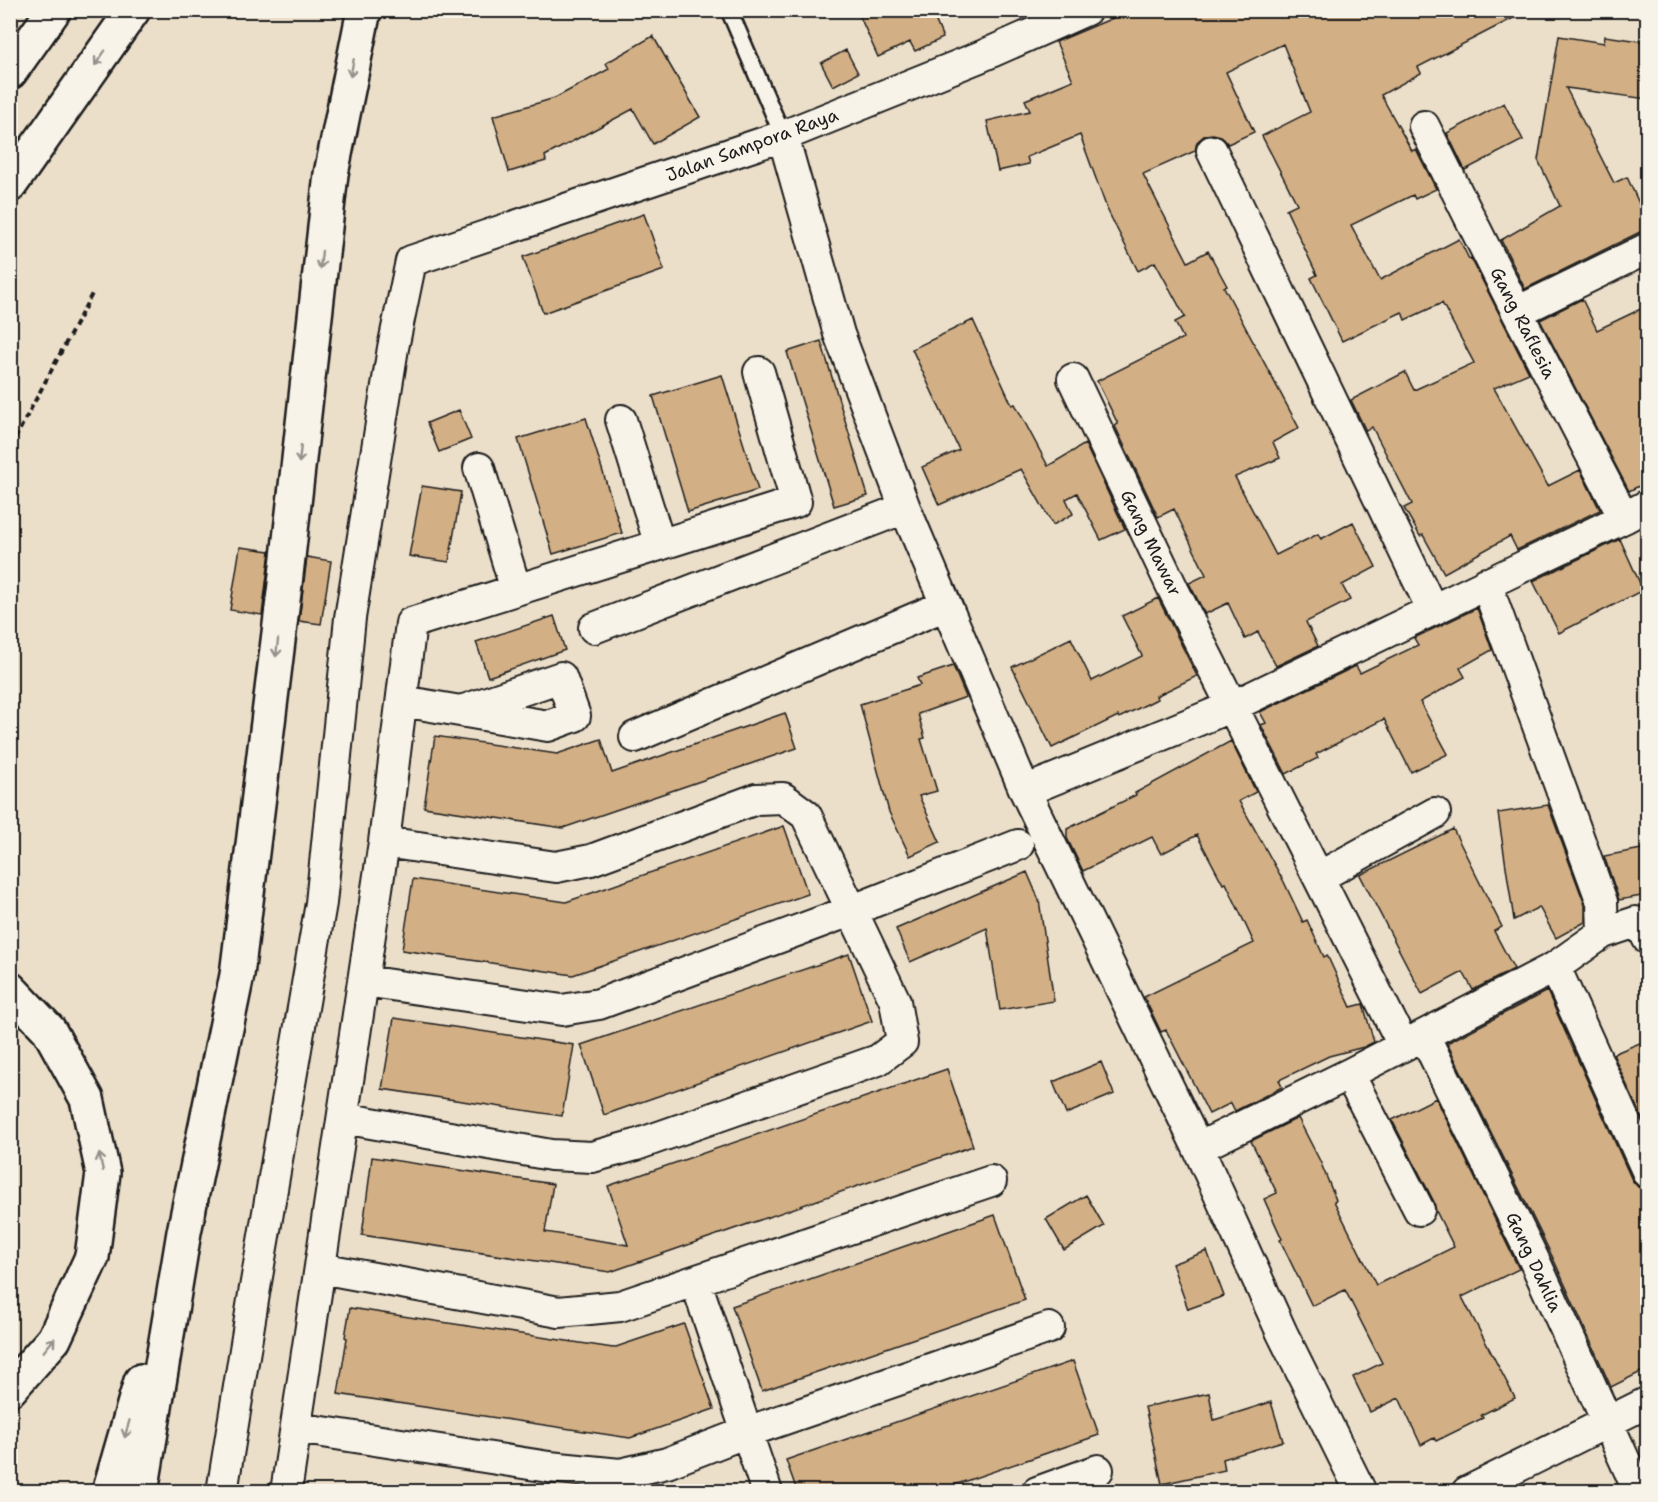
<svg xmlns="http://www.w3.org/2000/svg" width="1658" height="1502" font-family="'Shantell Sans',sans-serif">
<rect width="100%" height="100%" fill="#ecdfca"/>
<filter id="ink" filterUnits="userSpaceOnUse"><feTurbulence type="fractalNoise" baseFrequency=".0167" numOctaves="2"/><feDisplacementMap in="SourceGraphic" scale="12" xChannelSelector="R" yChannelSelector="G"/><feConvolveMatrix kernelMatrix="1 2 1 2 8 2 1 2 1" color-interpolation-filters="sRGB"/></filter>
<g filter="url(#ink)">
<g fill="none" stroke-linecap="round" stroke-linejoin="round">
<path stroke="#73899e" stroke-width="10" d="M 10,1189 L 10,1233"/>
</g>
<path fill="#d2af85" stroke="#1c1c1c" stroke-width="1.5" d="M 857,10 L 931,10 L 943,38 L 915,51 L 910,42 L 878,57 Z
M 1132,10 L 1529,10 L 1418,67 L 1421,73 L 1381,95 L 1412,151 L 1416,149 L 1436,189 L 1415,199 L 1413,195 L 1351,225 L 1380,280 L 1459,239 L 1469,259 L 1471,258 L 1529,373 L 1494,388 L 1548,486 L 1580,470 L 1600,510 L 1517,550 L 1510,536 L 1444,573 L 1423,535 L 1420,536 L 1404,508 L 1412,504 L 1372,427 L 1366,431 L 1351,400 L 1405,372 L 1414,390 L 1474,363 L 1442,303 L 1405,320 L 1402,312 L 1342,341 L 1311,278 L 1317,275 L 1286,209 L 1297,204 L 1262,136 L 1310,112 L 1283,44 L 1226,72 L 1254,132 L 1228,144 L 1221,136 L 1213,134 L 1205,135 L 1197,142 L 1195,151 L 1143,174 L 1188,262 L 1208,251 L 1227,286 L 1224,287 L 1299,428 L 1273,442 L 1280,458 L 1235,477 L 1276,555 L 1318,534 L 1321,539 L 1353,522 L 1376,567 L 1342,585 L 1350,600 L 1306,622 L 1318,646 L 1276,666 L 1258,632 L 1245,639 L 1228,603 L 1205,614 L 1189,583 L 1206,575 L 1174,509 L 1158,517 L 1115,426 L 1118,424 L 1097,381 L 1183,338 L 1175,322 L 1185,317 L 1155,262 L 1138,271 L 1107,209 L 1080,135 L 1027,157 L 1029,164 L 998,171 L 987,121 L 1030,111 L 1025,100 L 1073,80 L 1056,42 Z
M 653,36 L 700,117 L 653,144 L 633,109 L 545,156 L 546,161 L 509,172 L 493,116 L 555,98 L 609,69 L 606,63 Z
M 1559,36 L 1604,43 L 1605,36 L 1647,42 L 1647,99 L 1566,88 L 1614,183 L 1627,177 L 1647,221 L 1647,231 L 1640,232 L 1525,289 L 1501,240 L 1560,206 L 1538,160 Z
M 846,50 L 858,73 L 833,86 L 821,63 Z
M 1504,103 L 1523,140 L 1465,170 L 1447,133 Z
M 644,214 L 664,270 L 543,313 L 523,257 Z
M 1582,299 L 1597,330 L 1647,306 L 1647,482 L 1629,491 L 1540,320 Z
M 973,320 L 1012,405 L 1015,404 L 1048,466 L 1085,444 L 1125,529 L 1101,540 L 1077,493 L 1066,499 L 1073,514 L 1053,525 L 1021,469 L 939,505 L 922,467 L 959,450 L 912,349 Z
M 821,341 L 868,496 L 834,506 L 787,352 Z
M 722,375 L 758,490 L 688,512 L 653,396 Z
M 459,410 L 471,439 L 439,452 L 427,423 Z
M 586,418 L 622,533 L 553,554 L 518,439 Z
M 422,486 L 461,492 L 449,562 L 409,556 Z
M 1620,539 L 1643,590 L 1559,633 L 1533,581 Z
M 240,547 L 270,551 L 262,615 L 230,610 Z
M 307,557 L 331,561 L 321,624 L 299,621 Z
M 1158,598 L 1197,676 L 1156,696 L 1157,699 L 1119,718 L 1118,716 L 1052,748 L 1012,667 L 1071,638 L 1092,681 L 1142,656 L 1122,616 Z
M 1477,608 L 1492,650 L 1460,668 L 1465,677 L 1420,702 L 1448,754 L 1411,772 L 1384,719 L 1316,754 L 1318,758 L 1286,774 L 1261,725 L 1266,723 L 1260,712 L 1356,666 L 1360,673 L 1418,645 L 1414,638 Z
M 554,616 L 565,650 L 488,677 L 476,642 Z
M 953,666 L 966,697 L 918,714 L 925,738 L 921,739 L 937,791 L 919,796 L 940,842 L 910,856 L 889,812 L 860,704 L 920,685 L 917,678 Z
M 785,713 L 797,748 L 563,828 L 424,807 L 435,736 L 557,754 L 601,739 L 612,773 Z
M 1231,741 L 1256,792 L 1239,801 L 1284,882 L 1303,922 L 1307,920 L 1324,957 L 1327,955 L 1351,1007 L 1363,1004 L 1374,1042 L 1364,1047 L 1329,1056 L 1279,1080 L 1282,1087 L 1235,1111 L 1231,1103 L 1209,1114 L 1166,1030 L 1161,1032 L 1144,997 L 1254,943 L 1226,883 L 1223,884 L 1197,835 L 1161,854 L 1152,837 L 1083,871 L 1067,838 L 1067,829 L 1136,795 L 1135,793 Z
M 1548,805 L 1585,905 L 1585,922 L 1556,938 L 1539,907 L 1514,920 L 1498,813 Z
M 784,826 L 808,894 L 573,975 L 402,950 L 413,879 L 566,902 Z
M 1453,829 L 1502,927 L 1494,931 L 1514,969 L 1473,990 L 1463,972 L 1422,994 L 1360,875 Z
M 1647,848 L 1647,895 L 1619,900 L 1604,856 Z
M 1027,872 L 1039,900 L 1054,1001 L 1000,1010 L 987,928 L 910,962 L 896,929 Z
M 849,954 L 872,1021 L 604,1115 L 581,1045 Z
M 1547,991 L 1632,1180 L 1638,1187 L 1647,1190 L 1647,1369 L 1611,1387 L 1552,1256 L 1447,1043 Z
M 394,1018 L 574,1045 L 562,1116 L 382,1089 Z
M 1647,1040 L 1647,1130 L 1613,1054 Z
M 1101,1062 L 1114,1094 L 1066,1114 L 1053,1082 Z
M 947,1069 L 973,1146 L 610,1272 L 362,1235 L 372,1157 L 553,1184 L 545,1232 L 628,1245 L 608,1186 Z
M 1436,1098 L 1519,1269 L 1462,1297 L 1515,1398 L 1481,1415 L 1483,1418 L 1436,1441 L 1434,1438 L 1421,1445 L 1399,1398 L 1370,1412 L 1353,1377 L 1382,1363 L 1345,1290 L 1312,1306 L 1280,1240 L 1282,1239 L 1264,1199 L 1277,1193 L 1251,1141 L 1298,1118 L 1320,1161 L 1336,1200 L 1334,1201 L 1376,1285 L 1454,1247 L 1436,1211 L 1434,1202 L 1392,1120 Z
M 1086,1195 L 1104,1226 L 1064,1250 L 1046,1219 Z
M 995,1215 L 1025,1300 L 762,1391 L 732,1306 Z
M 1207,1251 L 1224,1296 L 1188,1309 L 1172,1264 Z
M 350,1308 L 613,1348 L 684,1324 L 714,1409 L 630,1438 L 338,1394 L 347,1338 L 345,1337 Z
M 1073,1361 L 1099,1435 L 937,1491 L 797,1491 L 786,1460 Z
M 1209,1393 L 1214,1420 L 1271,1402 L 1283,1441 L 1223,1459 L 1225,1470 L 1162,1484 L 1145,1407 Z"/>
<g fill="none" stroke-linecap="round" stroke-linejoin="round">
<defs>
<path id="service" d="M 729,10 L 783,136"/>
<path id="minor" d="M 1424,126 L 1517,312 L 1624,518
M 783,136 L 839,334 L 905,508 L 1025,791 L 1198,1148 L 1282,1333 L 1361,1492
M 1212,151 L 1432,609
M 1517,312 L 1648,248
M 1073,379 L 1174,591 L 1403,1045
M 621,420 L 660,545
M 479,468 L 516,590
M 1486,583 L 1602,902 L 1603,933
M 594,628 L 905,508
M 402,701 L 548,726 L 575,716 L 561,677 L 461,711
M 635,737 L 946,605
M 1025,791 L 1233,706 L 1624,518 L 1648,505
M 1319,877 L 1435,813
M 1555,967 L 1648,1173
M 364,981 L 562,1010 L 599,1004 L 853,910 L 1018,845
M 1424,1035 L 1536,1264 L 1639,1492
M 1349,1074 L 1419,1210
M 343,1118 L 551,1155 L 592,1157 L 636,1145 L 878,1060 L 902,1042 L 895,1001 L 806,815 L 783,798 L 756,799 L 591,860 L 556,867 L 384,842
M 1198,1148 L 1349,1074 L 1555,967 L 1603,933 L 1636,922 L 1640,924 L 1648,939
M 320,1268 L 559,1312 L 620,1306 L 991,1181
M 696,1282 L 767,1492
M 297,1428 L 549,1467 L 620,1474 L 667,1463 L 747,1432 L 1049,1328
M 222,1492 L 254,1294 L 321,903 L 350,618 L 393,348 L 411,261 L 783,136 L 982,56 L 1086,10
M 286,1492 L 384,842 L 411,623 L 796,502 L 759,372
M 1037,1492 L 1098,1470
M 1467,1492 L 1648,1402"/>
<path id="motorway" d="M 10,72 L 54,10
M 10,185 L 133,10
M 10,989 L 49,1030 L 87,1099 L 103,1173 L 92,1257 L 54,1339 L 10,1389
M 109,1492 L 141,1381
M 141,1492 L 184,1232 L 237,975 L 285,584 L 331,174 L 364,10"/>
</defs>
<use href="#service" stroke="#1c1c1c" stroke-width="20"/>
<use href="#minor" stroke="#1c1c1c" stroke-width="34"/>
<use href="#motorway" stroke="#1c1c1c" stroke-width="38"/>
<path stroke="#1c1c1c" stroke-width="4" stroke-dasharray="6 4.5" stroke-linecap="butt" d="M 10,448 L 93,292"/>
<use href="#service" stroke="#f7f3e8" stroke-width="15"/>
<use href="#minor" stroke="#f7f3e8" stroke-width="30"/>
<use href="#motorway" stroke="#f7f3e8" stroke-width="33"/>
</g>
<defs><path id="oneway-shaft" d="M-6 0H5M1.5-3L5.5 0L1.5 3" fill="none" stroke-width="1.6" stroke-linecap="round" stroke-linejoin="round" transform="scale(1.5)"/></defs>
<g stroke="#94928c">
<use href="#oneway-shaft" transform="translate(100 58) rotate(125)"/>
<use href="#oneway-shaft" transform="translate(352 68) rotate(101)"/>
<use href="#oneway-shaft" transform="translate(321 260) rotate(96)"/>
<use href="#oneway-shaft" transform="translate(300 454) rotate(96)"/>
<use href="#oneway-shaft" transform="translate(277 648) rotate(97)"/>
<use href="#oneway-shaft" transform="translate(101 1162) rotate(-103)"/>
<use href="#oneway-shaft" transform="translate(49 1345) rotate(-51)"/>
<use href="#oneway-shaft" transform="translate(127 1429) rotate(106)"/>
</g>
</g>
<g text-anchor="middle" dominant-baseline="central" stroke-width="5" stroke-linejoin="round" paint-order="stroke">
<g font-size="18" fill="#1c1c1c" stroke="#f7f3e8">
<text transform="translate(752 145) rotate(-20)">Jalan Sampora Raya</text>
<text transform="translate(1523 323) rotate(63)">Gang Raflesia</text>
<text transform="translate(1151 543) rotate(64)">Gang Mawar</text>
<text transform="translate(1534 1262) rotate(65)">Gang Dahlia</text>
</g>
</g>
<rect width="1658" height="1502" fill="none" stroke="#f7f3e8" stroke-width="36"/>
<rect x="18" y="18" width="1622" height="1466" fill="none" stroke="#1c1c1c" stroke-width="2" filter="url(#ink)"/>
</svg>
